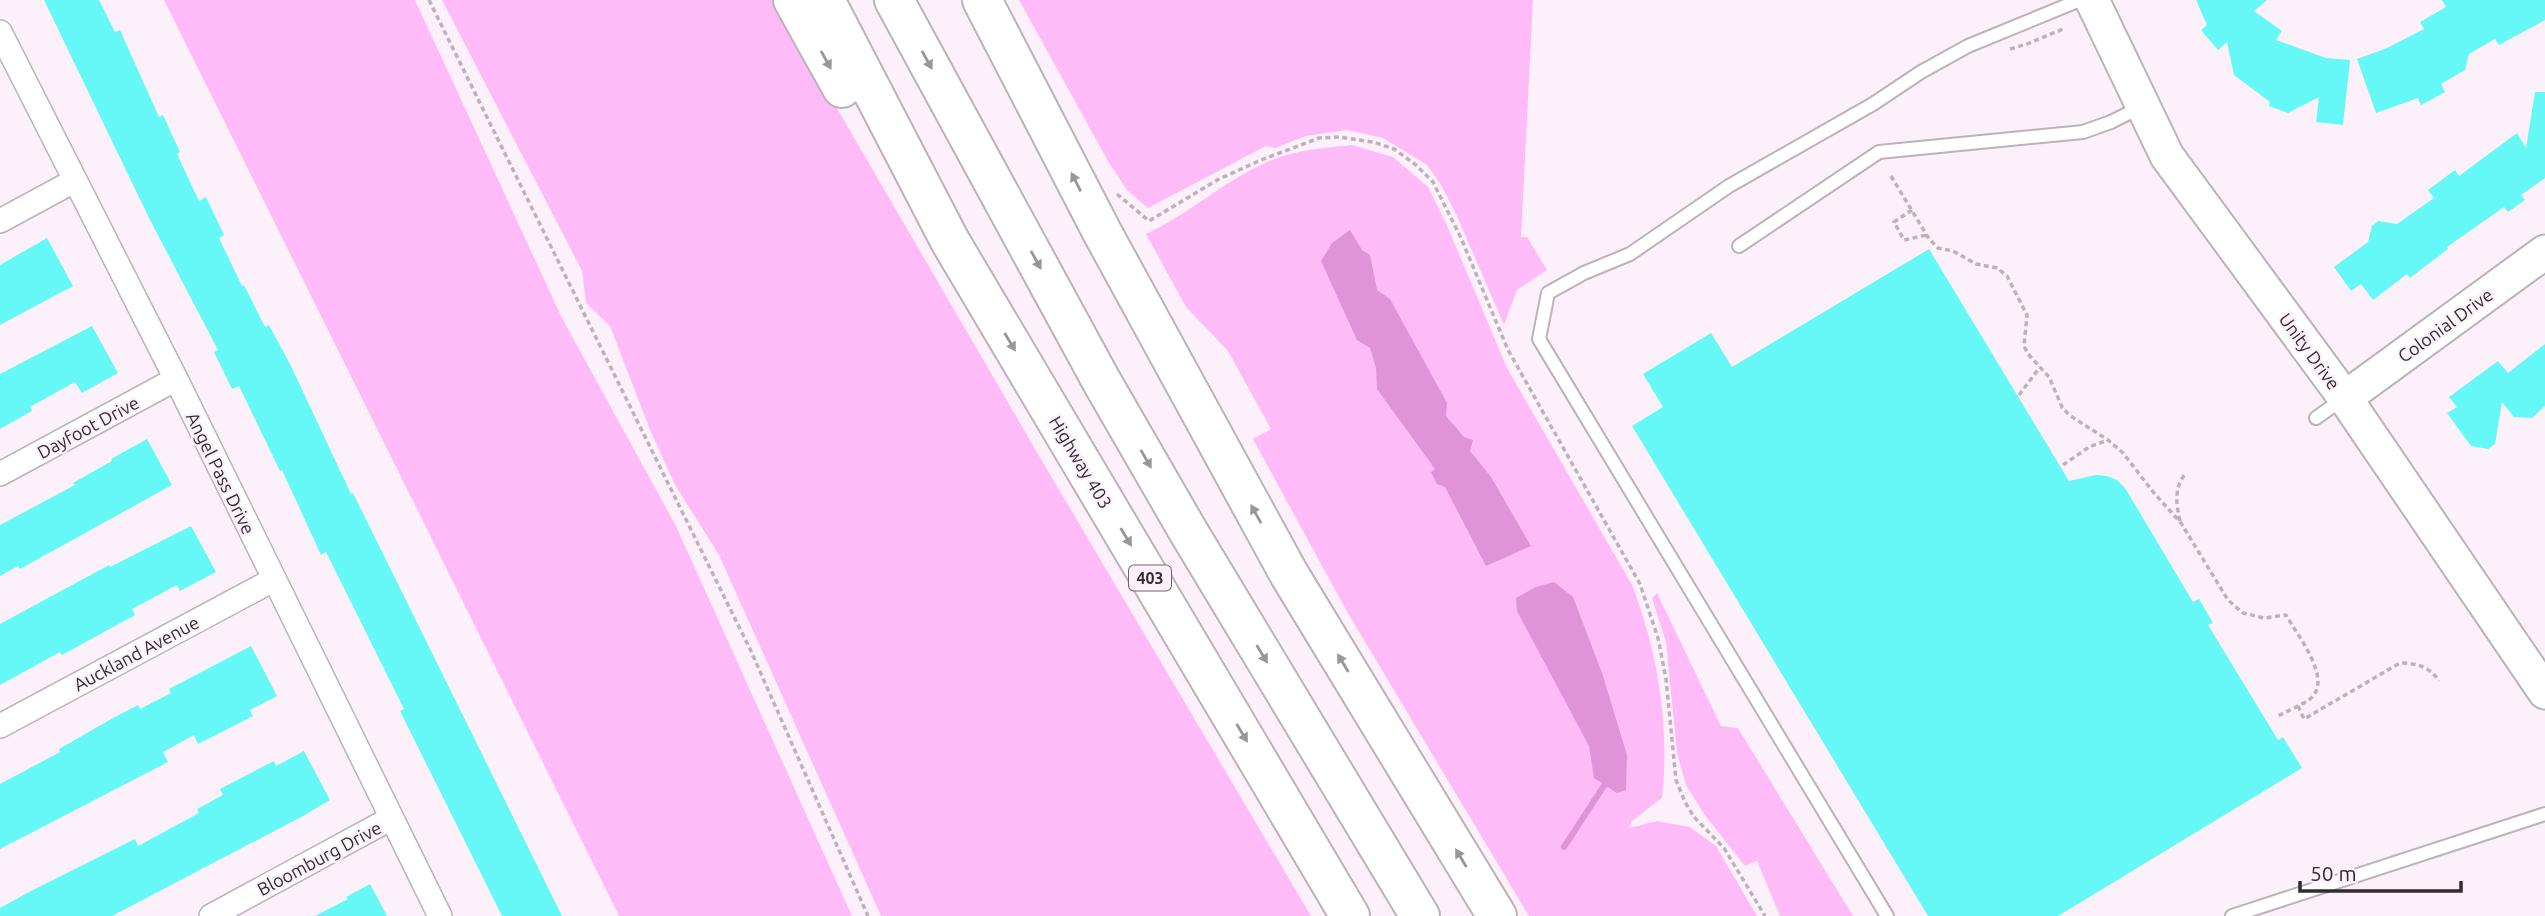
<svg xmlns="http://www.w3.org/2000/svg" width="2545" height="916" font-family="Ubuntu,sans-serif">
<rect width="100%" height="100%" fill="#fcf1fa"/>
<path fill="#ffbbf7" d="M 164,0 L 415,0 L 562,318 L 676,526 L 852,916 L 619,916 Z
M 442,0 L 774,0 L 1038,454 L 1311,916 L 881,916 L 719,555 L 675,485 L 650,430 L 610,326 L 586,303 L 582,271 Z
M 1019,0 L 1533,0 L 1521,237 L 1527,237 L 1547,270 L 1517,290 L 1504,325 L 1456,214 L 1441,185 L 1427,165 L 1383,138 L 1347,130 L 1306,136 L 1275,148 L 1266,146 L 1148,208 L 1127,190 L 1109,163 Z
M 1352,145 L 1393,157 L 1428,187 L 1446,223 L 1507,368 L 1632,585 C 1658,652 1670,727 1662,798 L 1632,821 L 1629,828 L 1657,821 L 1690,827 L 1716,846 L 1757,916 L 1529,916 L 1346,610 L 1253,439 L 1271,429 L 1228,351 L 1186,307 L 1146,234 C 1189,214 1224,181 1267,162 C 1294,150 1323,148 1352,145 Z
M 1657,593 L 1721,726 L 1738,728 L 1853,916 L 1780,916 L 1757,861 L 1745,866 L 1704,814 L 1686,785 L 1677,753 L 1666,642 L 1652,598 Z"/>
<path fill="#df94d7" d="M 1350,230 L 1362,250 L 1370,255 L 1377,290 L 1390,299 L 1447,403 L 1446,416 L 1464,437 L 1473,440 L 1470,451 L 1491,477 L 1531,546 L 1486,566 L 1445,487 L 1437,484 L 1431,472 L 1435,469 L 1377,389 L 1376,368 L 1370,348 L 1357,340 L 1321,261 L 1332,243 Z
M 1554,582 L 1573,597 L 1602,673 L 1627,755 L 1626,790 L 1617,793 L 1594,778 L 1589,746 L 1517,611 L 1516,598 L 1536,587 Z"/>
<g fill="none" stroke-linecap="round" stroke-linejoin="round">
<path stroke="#df94d7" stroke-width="6" d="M 1564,847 L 1609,778"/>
</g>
<path fill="#65f8f6" d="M 44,0 L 99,0 L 115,32 L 120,30 L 159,117 L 163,115 L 180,152 L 177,154 L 199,201 L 206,197 L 224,235 L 219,238 L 242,286 L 244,285 L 265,327 L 269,325 L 291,366 L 351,494 L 353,493 L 562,916 L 502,916 L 400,711 L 404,709 L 326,552 L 321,555 L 282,470 L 280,471 L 239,386 L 232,389 L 214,352 L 218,350 L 150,220 Z
M 2196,0 L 2267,0 L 2254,11 L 2282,31 L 2276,40 L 2326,58 L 2350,60 L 2343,125 L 2316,122 L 2319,97 L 2288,113 L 2269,106 L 2270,102 L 2234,75 L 2227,42 L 2218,50 L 2201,30 L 2207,25 Z
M 2442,0 L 2545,0 L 2545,20 L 2499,45 L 2495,39 L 2469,54 L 2465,70 L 2441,84 L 2445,92 L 2421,105 L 2418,98 L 2376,113 L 2357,59 L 2387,48 L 2424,29 L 2420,22 L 2446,7 Z
M 2535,92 L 2545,92 L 2545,178 L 2521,195 L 2525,200 L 2508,212 L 2504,207 L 2447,247 L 2448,249 L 2410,278 L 2407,274 L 2373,300 L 2361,284 L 2351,291 L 2334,267 L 2368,242 L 2372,226 L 2378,221 L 2397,224 L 2434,198 L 2428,190 L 2455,170 L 2459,176 L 2517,133 L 2526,148 Z
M 47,238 L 73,286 L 0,325 L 0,265 Z
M 1929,249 L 2069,481 L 2096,475 L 2107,476 L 2117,480 L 2125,488 L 2193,602 L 2199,599 L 2213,623 L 2208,625 L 2278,740 L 2283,737 L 2302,768 L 2058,916 L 1928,916 L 1632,426 L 1663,407 L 1643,374 L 1711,333 L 1732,367 Z
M 92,326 L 118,373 L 82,393 L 75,382 L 30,407 L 32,411 L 0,429 L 0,374 Z
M 2545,344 L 2545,406 L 2532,418 L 2514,417 L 2502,402 L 2495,444 L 2488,449 L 2471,446 L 2447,413 L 2457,407 L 2449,397 L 2498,361 L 2508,373 Z
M 147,439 L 172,485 L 20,569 L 18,566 L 0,576 L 0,525 L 75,485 L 73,483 L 112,461 L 111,459 Z
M 191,526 L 216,572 L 180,591 L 177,585 L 132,609 L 135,615 L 62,655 L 60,652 L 0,685 L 0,624 L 109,565 L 110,567 Z
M 251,646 L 277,696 L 250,710 L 253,716 L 198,744 L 194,735 L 163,752 L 168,762 L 0,849 L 0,784 L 60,752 L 59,749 L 113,718 L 138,705 L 140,709 L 171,693 L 169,689 Z
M 304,751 L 330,800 L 303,816 L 112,916 L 0,916 L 0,908 L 29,892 L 135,839 L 138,846 L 199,813 L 197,809 L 223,795 L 220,789 L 274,761 L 276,766 Z
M 370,884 L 387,916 L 315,916 L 348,899 L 346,897 Z"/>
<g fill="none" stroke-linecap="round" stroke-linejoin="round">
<defs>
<path id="lane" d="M 1739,246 L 1879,152 L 2083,132 L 2111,122 L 2143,106
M 2316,418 L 2344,398
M 1887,916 L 1539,339 L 1548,293 L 1584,273 L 1630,254 L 1729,186 L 1873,104 L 1921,72 L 1968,46 L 2080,0
M 2232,916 L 2545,814"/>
<path id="street" d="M 0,32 L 176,379 L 440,916
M 0,221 L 74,181
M 0,474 L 176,379
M 0,726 L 273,580
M 211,916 L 390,819"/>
<path id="secondary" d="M 2092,0 L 2167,156 L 2345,398 L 2545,692
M 2345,398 L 2545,252"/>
<path id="highway" d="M 793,0 L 842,88
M 825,0 L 950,241 L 1350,916
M 894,0 L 1102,382 L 1188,531 L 1420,916
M 982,0 L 1102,232 L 1289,574 L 1497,916"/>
</defs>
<use href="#lane" stroke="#bbb2ba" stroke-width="16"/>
<use href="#street" stroke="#bbb2ba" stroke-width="26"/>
<use href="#secondary" stroke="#bbb2ba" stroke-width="37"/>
<use href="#highway" stroke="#bbb2ba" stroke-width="42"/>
<path stroke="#bcb3ba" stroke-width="3.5" stroke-dasharray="5 3.5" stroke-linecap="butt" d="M 429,0 L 751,651 L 868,916
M 2010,49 L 2027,44 L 2063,29
M 1891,176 L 1929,239 L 1938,248 L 1953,251 L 1976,264 L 1997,268 L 2007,276 L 2027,315 L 2024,346 L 2028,354 L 2049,377 L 2062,407 L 2069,415 L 2108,440 L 2123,453 L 2154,493 L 2181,523 L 2228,600 L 2243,613 L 2264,618 L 2286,615 C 2297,635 2334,680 2310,699 C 2300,706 2287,711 2276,717
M 1117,194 L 1149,221 L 1219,179 L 1261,160 L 1319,138 L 1339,137 L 1373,142 L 1394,149 L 1416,165 L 1433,182 L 1461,238 L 1508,350 L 1640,584 L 1658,638 L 1666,679 L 1676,780 L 1685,802 L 1694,817 L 1724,848 L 1765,916
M 1912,210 L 1894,222 L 1904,240 L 1927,235
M 2019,395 L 2040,367
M 2063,465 L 2089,447 L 2108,440
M 2180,521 C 2176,503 2174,489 2185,474
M 2298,706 L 2304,719 L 2400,663 C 2417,663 2430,667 2439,681"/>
<use href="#lane" stroke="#fff" stroke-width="12"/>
<use href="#street" stroke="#fff" stroke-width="23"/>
<use href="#secondary" stroke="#fff" stroke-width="33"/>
<use href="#highway" stroke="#fff" stroke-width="38"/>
</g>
<defs><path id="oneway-solid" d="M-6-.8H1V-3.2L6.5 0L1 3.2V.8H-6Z" transform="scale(1.75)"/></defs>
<g fill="#989697">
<use href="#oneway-solid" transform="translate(826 60) rotate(61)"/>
<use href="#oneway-solid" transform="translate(927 60) rotate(61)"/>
<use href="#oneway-solid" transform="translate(1076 182) rotate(-117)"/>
<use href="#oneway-solid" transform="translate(1036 260) rotate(61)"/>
<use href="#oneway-solid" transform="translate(1010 342) rotate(59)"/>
<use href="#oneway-solid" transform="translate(1146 459) rotate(60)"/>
<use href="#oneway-solid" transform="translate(1256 514) rotate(-119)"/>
<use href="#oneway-solid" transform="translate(1126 537) rotate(59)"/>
<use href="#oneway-solid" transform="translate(1262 654) rotate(59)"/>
<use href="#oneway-solid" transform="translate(1343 663) rotate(-121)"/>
<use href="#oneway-solid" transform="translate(1242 733) rotate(59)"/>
<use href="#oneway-solid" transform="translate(1461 858) rotate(-121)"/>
</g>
<g text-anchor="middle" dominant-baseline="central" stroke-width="5" stroke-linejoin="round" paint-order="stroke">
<rect fill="#fcf1fa" stroke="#6d676c" stroke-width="2" x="1129" y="565.5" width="42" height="25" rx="5"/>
<g font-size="16" font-weight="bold" fill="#302c2f">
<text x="1150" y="578">403</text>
</g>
<g font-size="18" fill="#302c2f" stroke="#fcf1fa">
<text transform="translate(2445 325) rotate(-36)">Colonial Drive</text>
<text transform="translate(2310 351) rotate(54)">Unity Drive</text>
<text transform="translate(88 427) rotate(-28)">Dayfoot Drive</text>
<text transform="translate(1081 462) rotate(59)">Highway 403</text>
<text transform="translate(221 473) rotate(64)">Angel Pass Drive</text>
<text transform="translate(136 653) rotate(-28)">Auckland Avenue</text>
<text transform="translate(319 858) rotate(-28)">Bloomburg Drive</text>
</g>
</g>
<path d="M2300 881v10h161v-10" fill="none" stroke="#302c2f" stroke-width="3.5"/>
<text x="2310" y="881" font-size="21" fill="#302c2f" stroke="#fcf1fa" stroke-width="5" paint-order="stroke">50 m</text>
</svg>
